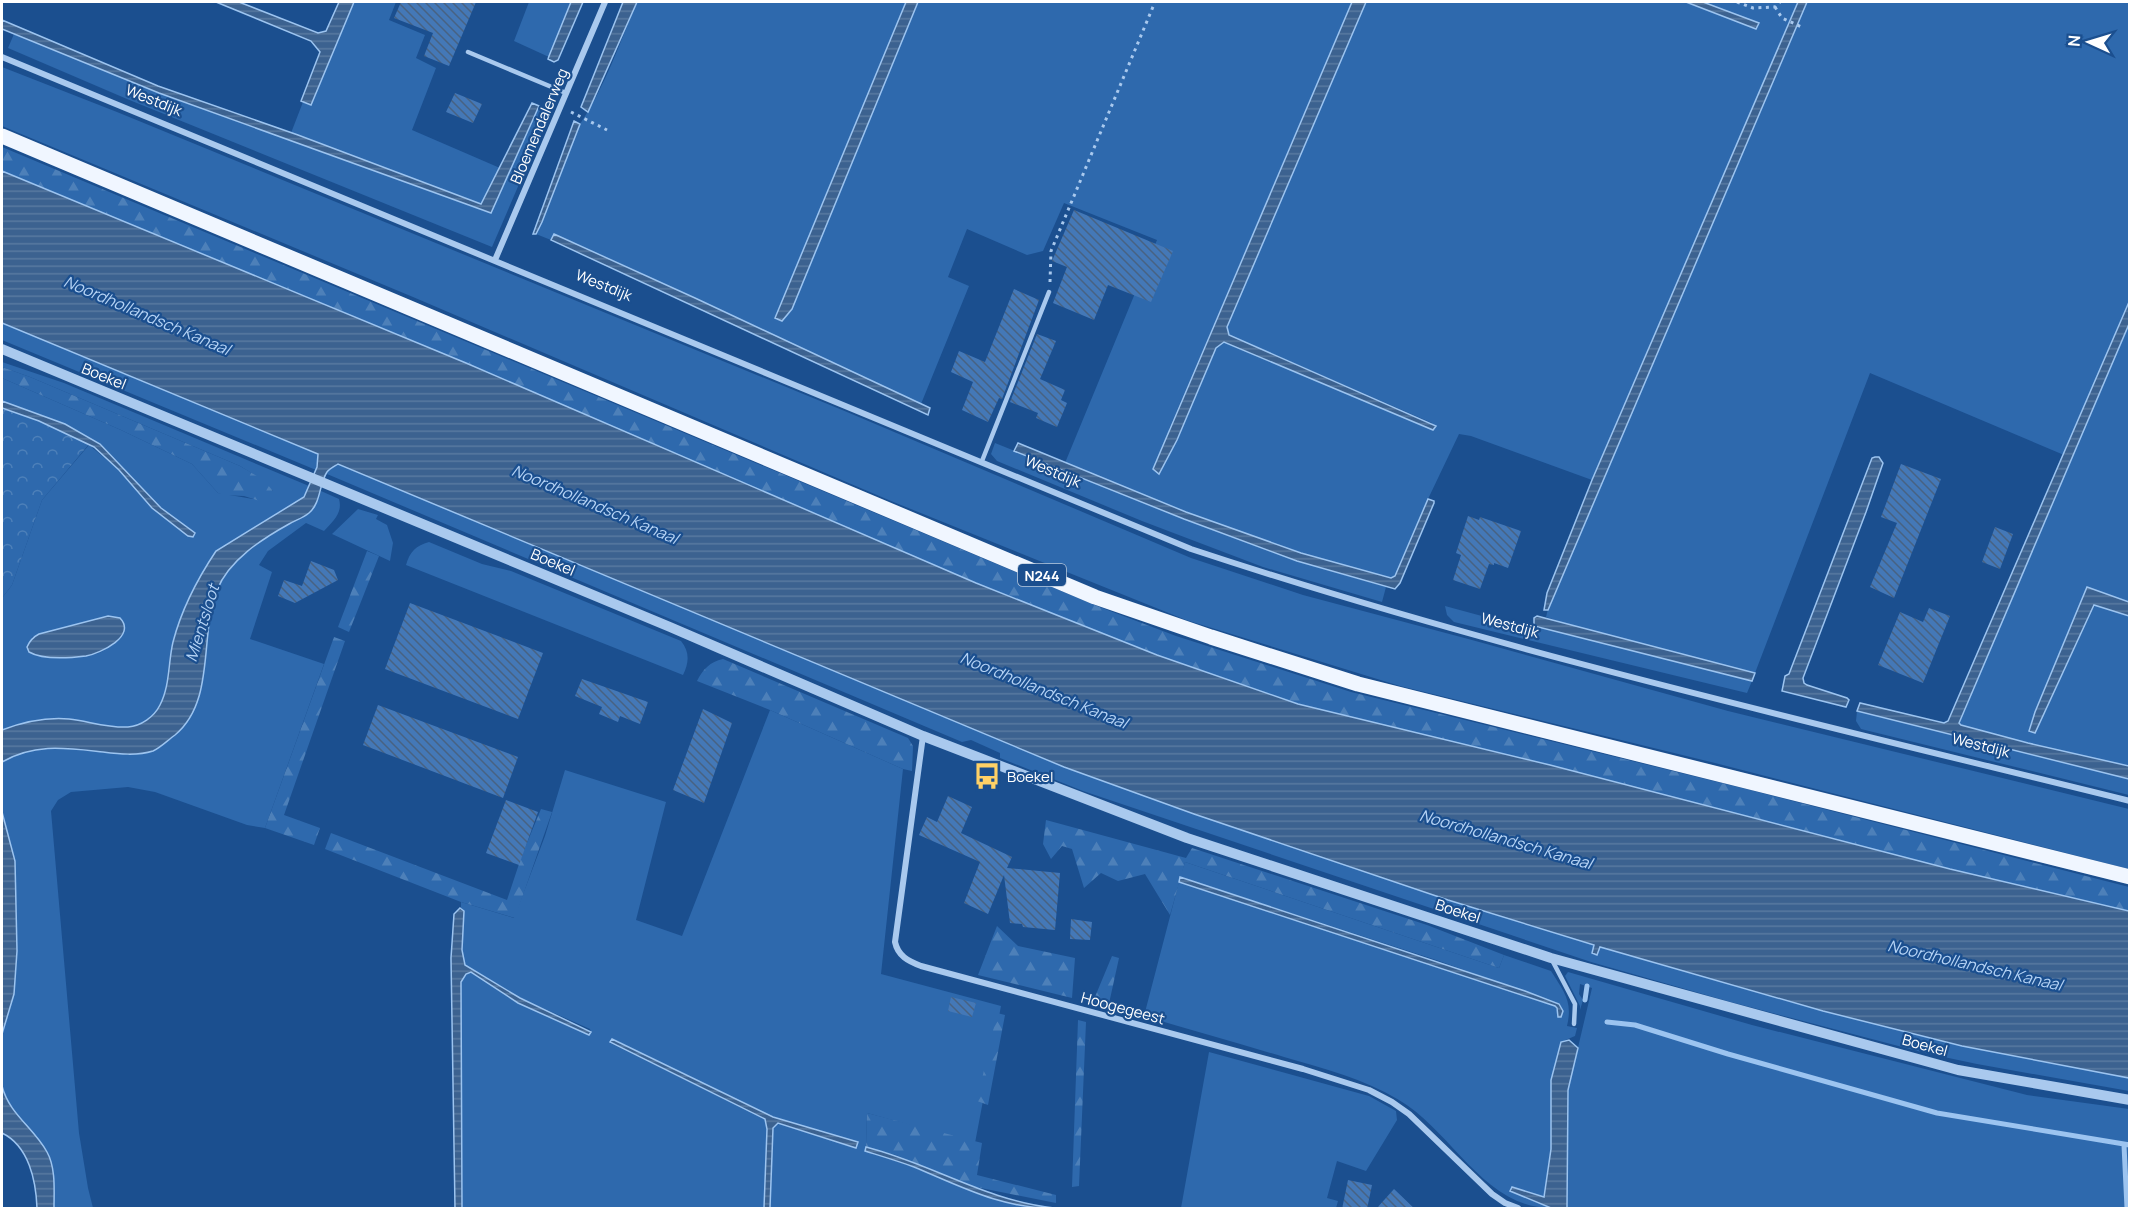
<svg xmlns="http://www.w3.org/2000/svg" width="2131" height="1210" font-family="Manrope,sans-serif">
<defs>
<pattern id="forest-firs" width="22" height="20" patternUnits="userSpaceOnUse" patternTransform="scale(1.5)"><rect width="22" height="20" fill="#2e69ad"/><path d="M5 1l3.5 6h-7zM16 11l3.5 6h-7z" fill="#4d80b9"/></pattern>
<pattern id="park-crowns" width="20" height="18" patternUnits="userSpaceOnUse" patternTransform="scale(1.5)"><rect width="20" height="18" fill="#2e69ad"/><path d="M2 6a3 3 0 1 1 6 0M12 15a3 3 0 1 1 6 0" fill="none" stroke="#4d80b9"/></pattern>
<pattern id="water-rules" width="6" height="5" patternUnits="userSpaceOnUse" patternTransform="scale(1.5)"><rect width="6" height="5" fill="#3c6290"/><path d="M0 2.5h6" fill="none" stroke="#597aa1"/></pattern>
<pattern id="building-back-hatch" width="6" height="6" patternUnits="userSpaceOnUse" patternTransform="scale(1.5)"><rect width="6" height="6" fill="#4478b7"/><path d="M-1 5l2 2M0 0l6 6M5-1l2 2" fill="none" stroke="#486282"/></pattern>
</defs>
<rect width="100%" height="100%" fill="#1b4f8f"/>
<path fill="#2e69ad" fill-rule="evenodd" d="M 354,2 L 396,2 L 389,20 L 425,35 L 416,58 L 436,68 L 412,130 L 500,168 L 481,204 L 291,133 L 303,102 L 311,105 Z
M 529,2 L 571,2 L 549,57 L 514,41 Z
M 637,2 L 906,2 L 775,318 L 777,320 L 792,309 L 918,2 L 1352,2 L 1169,429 L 1177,440 L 1216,348 L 1224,342 L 1433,430 L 1432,423 L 1229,335 L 1227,326 L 1366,2 L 1798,2 L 1592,480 L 1471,436 L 1459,434 L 1428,499 L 1395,576 L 1391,578 L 1301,553 L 1186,512 L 1065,463 L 1157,240 L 1064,203 L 1043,251 L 1027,255 L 967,229 L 948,277 L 969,286 L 921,404 L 695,298 L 554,234 L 551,240 L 536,234 L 580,124 C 605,87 620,42 637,2 Z
M 1807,2 L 2129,2 L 2129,302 L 2064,455 L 1870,373 L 1755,673 L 1589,631 L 1546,617 L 1548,609 Z
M 14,34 L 159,93 L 490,213 L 539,106 L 548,117 L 492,247 L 127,99 L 8,48 Z
M 2,67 L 117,112 L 847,412 L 1191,558 L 1303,595 L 1472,640 L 1728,711 L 2129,809 L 2129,869 L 1715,763 L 1400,686 L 1186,620 L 891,501 L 413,297 L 2,126 Z
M 2,323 L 318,453 L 316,470 L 2,340 Z
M 2129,324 L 2129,602 L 2087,587 L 2035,733 L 2095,605 L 2129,616 L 2129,766 L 2028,743 L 1960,725 L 1959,723 Z
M 2,362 L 64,383 L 309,486 L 304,497 L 216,552 L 181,619 L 170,655 L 165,693 L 160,707 L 152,716 L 142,723 L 130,727 L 111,727 L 68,719 L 27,722 L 2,730 L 2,598 L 12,585 L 42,500 L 89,445 L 119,470 L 152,508 L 188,536 L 195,533 L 161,508 L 100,444 L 65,424 L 2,401 L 2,378 L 121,430 L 192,464 L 218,493 L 253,499 L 273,491 L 253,474 L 240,466 L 30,377 L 2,367 ZM 120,618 L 125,628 C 118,635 110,647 101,652 C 87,659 42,659 29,652 L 32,637 L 39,634 Z
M 995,443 L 1184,519 L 1297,561 L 1386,587 L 1382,602 L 1263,567 L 1142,521 L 997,461 L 991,454 Z
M 338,463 L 1064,767 L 1194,814 L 1448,900 L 1594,945 L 1592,953 L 1599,947 L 1823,1011 L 1962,1046 L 2129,1078 L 2129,1091 L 1977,1064 L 1925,1053 L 1727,1001 L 1591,962 L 1083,791 L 1000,758 L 1000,753 L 971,740 L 962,742 L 327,474 L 328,471 Z
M 321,491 L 339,499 C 343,513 333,521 324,531 L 306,523 L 268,551 L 259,565 L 272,572 L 250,639 L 324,664 L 265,828 L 247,825 L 155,792 L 128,787 L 71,792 L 58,800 L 51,811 L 79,1133 L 88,1188 L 93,1208 L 54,1208 L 54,1183 L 48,1153 L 16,1115 L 8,1103 L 2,1086 L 2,1034 L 14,994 L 17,951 L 15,861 L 2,812 L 2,762 C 37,742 70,748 108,753 C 122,754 140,756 153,751 C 158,749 164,743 168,740 C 217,703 196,638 218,588 C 231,560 261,541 287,525 C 296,520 308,516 314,507 C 317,503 319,496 321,491 Z
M 358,509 L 378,515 L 376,519 L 387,525 L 393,543 L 390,561 L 332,534 Z
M 429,542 L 482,564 L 511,571 L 681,641 C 690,652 689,663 683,675 L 406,565 C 410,551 416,546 429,542 Z
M 1445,606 L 1533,630 L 1536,626 L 1752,681 L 1747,693 L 1454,622 L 1447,615 Z
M 770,710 L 903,769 L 881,974 L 1001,1006 L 975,1143 L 867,1113 L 866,1151 L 913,1167 L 981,1195 L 1030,1208 L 770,1208 L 773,1128 L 778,1123 L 855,1148 L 857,1143 L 773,1117 L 613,1039 L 610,1043 L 765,1119 L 767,1129 L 764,1208 L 462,1208 L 461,981 L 466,974 L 471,972 L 518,1003 L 591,1032 L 590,1029 L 520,998 L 465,965 L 462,950 L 464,911 L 461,908 L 461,902 L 514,918 L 545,836 L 565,770 L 666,802 L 636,920 L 682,936 Z
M 1857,711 L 2129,779 L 2129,795 L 1861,729 L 1856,721 Z
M 1185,862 L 1499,968 L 1504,955 L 1551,971 C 1564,992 1573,1001 1567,1026 L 1577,1028 L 1575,1036 L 1561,1042 L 1551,1080 L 1551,1149 L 1544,1197 L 1513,1187 L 1510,1191 L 1551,1208 C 1484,1208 1452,1131 1399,1100 C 1364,1079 1323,1068 1284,1057 C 1238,1043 1191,1030 1144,1016 L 1179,882 L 1555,1006 L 1560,1018 L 1563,1011 L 1559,1004 L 1439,961 L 1180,877 Z
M 1568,972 L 1752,1025 L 2027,1095 L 2129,1109 L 2129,1208 L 1567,1208 L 1568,1090 L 1592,988 L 1580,984 L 1579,994 L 1583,1000 L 1580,1010 L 1580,1006 L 1565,976 Z
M 1209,1052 L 1369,1096 L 1396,1111 L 1397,1120 L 1366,1171 L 1337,1161 L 1327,1198 L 1338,1201 L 1336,1208 L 1181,1208 Z"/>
<path fill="url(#forest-firs)" d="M 2,147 L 1097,606 L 1176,636 L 1351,692 L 1750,790 L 2129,887 L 2129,911 L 1950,869 L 1550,765 L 1298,704 L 1157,655 L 976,583 L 466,363 L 2,171 Z
M 2,367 L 30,377 L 240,466 C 252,473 271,483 275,496 L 266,503 L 244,496 L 224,495 L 218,493 L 192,464 L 121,430 L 2,378 Z
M 367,551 L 379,556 L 349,632 L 338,627 Z
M 334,637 L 345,641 L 284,815 L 320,828 L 314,845 L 265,828 Z
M 723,659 L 908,738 L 913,746 L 912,771 L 903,769 L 770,710 L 697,681 C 703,669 710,662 723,659 Z
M 541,809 L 552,812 L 515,918 L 461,902 L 325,849 L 331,833 L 507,900 L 522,855 Z
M 1046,820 L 1186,858 L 1192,848 L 1427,925 L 1504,955 L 1499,968 L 1185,862 L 1170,915 L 1145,874 L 1118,881 L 1101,873 L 1084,888 L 1072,849 L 1062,846 L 1051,859 L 1043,844 Z
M 997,926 L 1018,946 L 1075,958 L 1072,998 L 978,975 Z
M 1112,956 L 1119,958 L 1108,1008 L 1092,1004 Z
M 997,1013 L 1005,1015 L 988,1105 L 977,1101 Z
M 1078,1020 L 1086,1022 L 1079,1186 L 1072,1187 Z
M 867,1113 L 982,1143 L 977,1175 L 1056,1195 L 1056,1203 L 966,1185 L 896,1155 L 866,1147 Z"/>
<path fill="url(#park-crowns)" d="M 2,403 L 90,443 L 42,500 L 12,585 L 2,598 Z"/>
<path fill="url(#water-rules)" stroke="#9cc4f0" stroke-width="1.5" d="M 216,2 L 239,2 L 318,33 L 326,31 L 339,2 L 354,2 L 311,105 L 301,101 L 320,52 L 311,41 Z
M 571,2 L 583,2 L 558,60 L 554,62 L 548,59 L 549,56 Z
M 623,2 L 637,2 L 588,112 L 581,107 Z
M 906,2 L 918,2 L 792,309 L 782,321 L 775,318 Z
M 1352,2 L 1366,2 L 1227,327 L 1229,335 L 1436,426 L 1433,430 L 1224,342 L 1216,348 L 1177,440 L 1159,474 L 1153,469 Z
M 1686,2 L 1703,2 L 1759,23 L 1756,29 Z
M 1798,2 L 1807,2 L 1548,610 L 1544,610 L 1547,593 L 1592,480 Z
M 2,20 L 158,86 L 298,135 L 481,204 L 532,103 L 539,106 L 491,213 L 159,93 L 2,29 Z
M 574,121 L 580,124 L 542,222 L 536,234 L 533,234 Z
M 2,171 L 466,363 L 976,583 L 1157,655 L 1298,704 L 1550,765 L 1950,869 L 2129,911 L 2129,1078 L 1962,1046 L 1823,1011 L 1600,947 L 1597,955 L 1592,953 L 1594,945 L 1448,900 L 1194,814 L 1064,767 L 338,464 C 335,466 330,468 327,472 C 319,484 321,503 309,513 C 303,518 296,520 289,524 C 262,539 229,560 217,590 C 199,635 216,701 175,735 C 168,740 160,748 153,751 C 137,756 119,754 103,752 C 66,748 35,743 2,762 L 2,730 C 23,722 46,717 69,719 C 88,721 107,728 128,727 C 141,726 154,717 160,705 C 170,686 168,663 173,642 C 181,611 198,578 216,551 L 304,497 L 317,467 L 318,454 L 2,323 Z
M 554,234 L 695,298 L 930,408 L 928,415 L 551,240 Z
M 2129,302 L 2129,324 L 1959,723 L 1961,725 L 2028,743 L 2129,766 L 2129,779 L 1857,711 L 1860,703 L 1944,723 L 1948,721 Z
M 2,401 L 65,424 L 100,444 L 161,508 L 195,533 L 193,537 L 188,536 L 152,508 L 119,470 L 94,447 L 39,421 L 2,408 Z
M 1018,443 L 1186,512 L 1301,553 L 1391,578 L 1395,576 L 1428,499 L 1434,501 L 1434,503 L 1400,583 L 1395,589 L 1297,561 L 1184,519 L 1014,451 Z
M 1875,457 L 1879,457 L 1883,463 L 1866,512 L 1803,678 L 1804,683 L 1807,685 L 1847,698 L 1849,700 L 1846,707 L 1782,691 L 1785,676 L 1789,674 L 1872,458 Z
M 2087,587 L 2129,602 L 2129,616 L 2094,605 L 2035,733 L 2029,731 L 2035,712 Z
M 108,616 L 120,618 C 137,636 101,653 86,656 C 70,658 43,660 29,652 L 27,647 C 30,640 33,637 39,634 Z
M 1537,616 L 1755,673 L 1752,681 L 1558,632 L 1534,626 L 1534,618 Z
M 2,812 L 15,861 L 17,951 L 14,994 L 2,1034 Z
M 1180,877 L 1525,991 L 1559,1004 L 1563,1011 L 1561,1017 L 1558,1017 L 1557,1008 L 1555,1006 L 1179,882 Z
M 460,908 L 464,911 L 462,950 L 465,965 L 520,998 L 591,1032 L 589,1035 L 518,1003 L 471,972 L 466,974 L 461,982 L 462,1208 L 455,1208 L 451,958 L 454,914 Z
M 612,1039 L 773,1117 L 858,1142 L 856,1148 L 778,1123 L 773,1128 L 770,1208 L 764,1208 L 767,1129 L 765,1119 L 610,1042 Z
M 1569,1040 L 1578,1048 L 1568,1090 L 1567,1208 L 1551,1208 L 1510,1191 L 1512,1187 L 1544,1197 L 1551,1149 L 1551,1080 L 1561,1042 Z
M 2,1086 C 9,1114 34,1128 47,1152 C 56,1168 54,1191 54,1208 L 37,1208 C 36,1181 29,1146 2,1133 Z
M 866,1147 C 930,1163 987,1201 1054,1208 C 1002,1209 960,1186 914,1167 C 898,1161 881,1156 865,1151 Z"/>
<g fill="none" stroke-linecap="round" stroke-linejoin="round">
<path stroke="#9cc4f0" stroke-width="5" d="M 1585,1000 L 1587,986
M 1607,1022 L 1635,1025 L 1728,1054 L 1937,1113 L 2130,1145
M 2124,1145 L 2127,1208"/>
</g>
<path fill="url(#building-back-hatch)" d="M 401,2 L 476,2 L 449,66 L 424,56 L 433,33 L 394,18 Z
M 455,93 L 482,104 L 473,123 L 446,112 Z
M 1074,210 L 1173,251 L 1151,302 L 1108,285 L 1094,320 L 1053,303 L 1067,267 L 1052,261 Z
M 1014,289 L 1039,300 L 1002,399 L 999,398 L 988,422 L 962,410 L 973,382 L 951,372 L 959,351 L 985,362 Z
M 1037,334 L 1056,341 L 1040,379 L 1065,390 L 1061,400 L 1067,403 L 1057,427 L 1036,418 L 1038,413 L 1010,402 Z
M 1901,464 L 1941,479 L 1894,598 L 1870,587 L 1897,523 L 1881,517 Z
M 1468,516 L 1479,520 L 1480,517 L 1521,531 L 1508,568 L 1494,563 L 1494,565 L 1489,564 L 1480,589 L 1453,580 L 1461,555 L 1456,553 Z
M 1995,527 L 2013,534 L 2000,569 L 1982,562 Z
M 311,561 L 334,570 L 338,580 L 295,603 L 278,596 L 284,580 L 302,586 Z
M 410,603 L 543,653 L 518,719 L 385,669 Z
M 1929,608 L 1950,616 L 1923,683 L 1878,665 L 1900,612 L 1923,622 Z
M 582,679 L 648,702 L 640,724 L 620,716 L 618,722 L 599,714 L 602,707 L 575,696 Z
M 378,705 L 518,757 L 503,798 L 363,745 Z
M 703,709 L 732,723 L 704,803 L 673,790 Z
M 948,796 L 972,807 L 961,833 L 1012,857 L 1007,868 L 1060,873 L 1055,930 L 1023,927 L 1022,924 L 1010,923 L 1004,875 L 988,914 L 964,903 L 980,862 L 919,835 L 927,817 L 937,822 Z
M 506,800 L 538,812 L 519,865 L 486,853 Z
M 1071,919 L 1092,922 L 1090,940 L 1070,939 Z
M 951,997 L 976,1003 L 972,1017 L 948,1011 Z
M 1348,1180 L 1372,1185 L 1367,1209 L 1342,1209 Z
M 1394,1189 L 1415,1209 L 1376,1209 Z"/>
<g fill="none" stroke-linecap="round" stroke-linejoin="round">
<path stroke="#a9c9ee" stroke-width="3" stroke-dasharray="3 4.5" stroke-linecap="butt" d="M 1737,2 L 1753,8 L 1775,7 L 1780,2
M 1775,7 L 1782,18 L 1804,28
M 571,112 L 607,130
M 1050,282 L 1051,251 L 1155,2"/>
<path stroke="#a9c9ee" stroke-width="4.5" d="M 468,52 L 566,93
M 982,461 L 1049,292
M 1552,960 L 1575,1004 L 1574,1024"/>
<path stroke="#a9c9ee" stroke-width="6" d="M 2,57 L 1191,549 C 1499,651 1815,723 2130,801
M 495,260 L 605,2
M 923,736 L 895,942 C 898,956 908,961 921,966 L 1303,1069 L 1369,1090 L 1392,1102 L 1409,1114 L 1492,1194 L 1505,1203 L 1518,1208"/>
<path stroke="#a9c9ee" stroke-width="10" d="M 2,349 L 670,627 L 923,736 L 1187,838 L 1551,958 L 1958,1070 L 2130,1100"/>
<path stroke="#f0f6ff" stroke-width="15" d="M 2,136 L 1095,597 L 1211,637 L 1358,684 L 2130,877"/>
</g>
<defs>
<symbol id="bus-bare" viewBox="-9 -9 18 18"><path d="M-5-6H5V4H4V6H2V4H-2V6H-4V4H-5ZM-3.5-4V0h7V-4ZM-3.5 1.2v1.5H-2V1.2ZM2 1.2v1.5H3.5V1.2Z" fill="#ffd166" stroke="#1b4f8f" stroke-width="2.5" paint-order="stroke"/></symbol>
</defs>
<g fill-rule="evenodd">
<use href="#bus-bare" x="968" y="757" width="38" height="38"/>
</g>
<g text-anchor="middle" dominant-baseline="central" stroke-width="4.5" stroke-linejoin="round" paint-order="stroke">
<rect fill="#1b4f8f" stroke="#bbcadd" stroke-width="1.5" x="1018" y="564" width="48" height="22" rx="4.5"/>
<g font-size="14" font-weight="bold" fill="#fff">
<text x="1042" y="575">N244</text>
</g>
<g font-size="15" fill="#fff" stroke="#1b4f8f">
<text transform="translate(154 100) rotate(22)">Westdijk</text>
<text transform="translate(539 126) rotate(-67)">Bloemendalerweg</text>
<text transform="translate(604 285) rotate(22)">Westdijk</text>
<text transform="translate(104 376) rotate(22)">Boekel</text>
<text transform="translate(1053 471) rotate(23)">Westdijk</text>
<text transform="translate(553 562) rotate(23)">Boekel</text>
<text transform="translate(1510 625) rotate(15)">Westdijk</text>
<text transform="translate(1981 745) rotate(14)">Westdijk</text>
<text transform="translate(1458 911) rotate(18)">Boekel</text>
<text transform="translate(1123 1008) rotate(15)">Hoogegeest</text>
<text transform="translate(1925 1045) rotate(15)">Boekel</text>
</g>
<g font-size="15" fill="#fff" stroke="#1b4f8f" text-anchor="start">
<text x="1007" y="776">Boekel</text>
</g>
<g font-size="16" font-style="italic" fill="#b5d3f5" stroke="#1b4f8f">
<text transform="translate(147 315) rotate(23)">Noordhollandsch Kanaal</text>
<text transform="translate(595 504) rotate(23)">Noordhollandsch Kanaal</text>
<text transform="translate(202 623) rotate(-73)">Mientsloot</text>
<text transform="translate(1044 690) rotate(22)">Noordhollandsch Kanaal</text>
<text transform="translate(1506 839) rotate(16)">Noordhollandsch Kanaal</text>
<text transform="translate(1975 965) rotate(13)">Noordhollandsch Kanaal</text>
</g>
</g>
<rect width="2131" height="1210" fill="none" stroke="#ffffff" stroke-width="6"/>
<g transform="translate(2089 42) rotate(274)" stroke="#1b4f8f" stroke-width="4.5" paint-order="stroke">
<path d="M0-4.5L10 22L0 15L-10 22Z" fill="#ffffff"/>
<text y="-9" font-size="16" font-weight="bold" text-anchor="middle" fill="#ffffff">N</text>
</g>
</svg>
